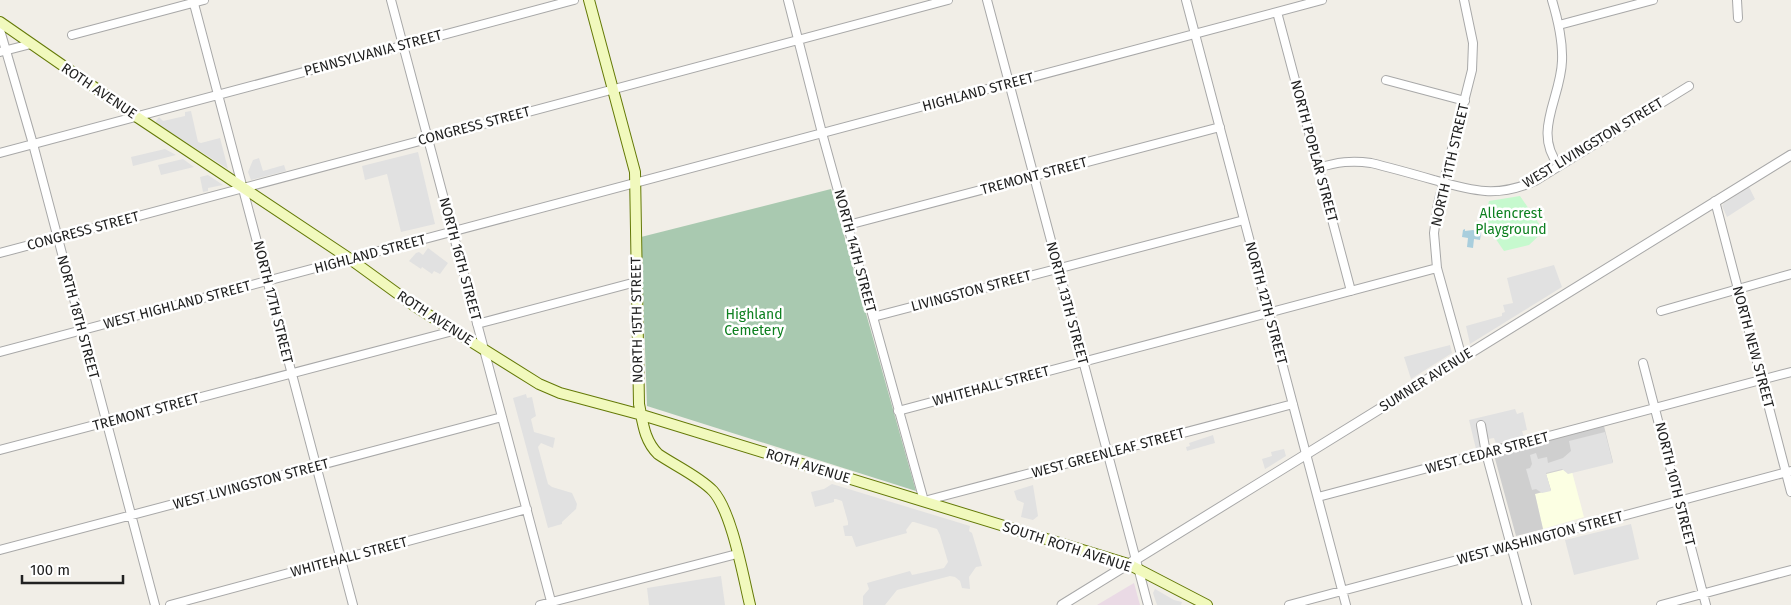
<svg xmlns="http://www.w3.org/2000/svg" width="1791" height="605" font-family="'Fira Sans',sans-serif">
<rect width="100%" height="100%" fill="#f1eee7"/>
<path fill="#eadae5" d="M 1134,583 L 1140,605 L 1097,605 Z"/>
<path fill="#fcffe3" d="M 1571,468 L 1584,517 L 1543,529 L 1535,494 L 1550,489 L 1546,474 Z"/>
<path fill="#cfcfcf" d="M 1604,426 L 1613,462 L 1572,472 L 1570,468 L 1546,474 L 1551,490 L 1535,494 L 1543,529 L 1516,536 L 1494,455 Z"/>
<path fill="#a9c9b0" d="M 831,189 L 916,491 L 647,406 L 641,237 Z"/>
<path fill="#c6f9ce" d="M 1520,196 L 1544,231 L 1529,245 L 1504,251 C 1492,233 1483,223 1489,201 Z"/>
<path fill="#e1e1e1" d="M 191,111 L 198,142 L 201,143 L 220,138 L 228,169 L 156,123 L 156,121 L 159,117 L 163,121 L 185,116 L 185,112 Z
M 165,149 L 176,155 L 133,166 L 131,157 Z
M 418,152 L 435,224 L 401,232 L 387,174 L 365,180 L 362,166 Z
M 259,158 L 263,171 L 284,165 L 286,171 L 251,180 L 248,172 L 253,160 Z
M 183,159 L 194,167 L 161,175 L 158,165 Z
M 208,175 L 223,185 L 208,188 L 208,191 L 203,192 L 200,177 Z
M 1749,187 L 1755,199 L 1727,217 L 1722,206 L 1724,203 Z
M 428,248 L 448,263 L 440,274 L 434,271 L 432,274 L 422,267 L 421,269 L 409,261 L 416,253 L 419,252 L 423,255 Z
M 1554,265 L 1562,287 L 1470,344 L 1466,326 L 1502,316 L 1502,313 L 1505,312 L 1503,305 L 1513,303 L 1507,278 Z
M 1450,345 L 1452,353 L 1411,379 L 1404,357 Z
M 526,394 L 527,398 L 532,397 L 536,416 L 531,419 L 534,432 L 555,438 L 553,448 L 541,443 L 538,447 L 548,484 L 552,487 L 572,493 L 577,504 L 576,509 L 562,522 L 562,524 L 548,528 L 513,398 Z
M 1515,409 L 1517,414 L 1523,412 L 1527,430 L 1522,431 L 1524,437 L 1496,444 L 1494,438 L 1488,439 L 1490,446 L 1476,449 L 1469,420 Z
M 1605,432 L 1613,463 L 1568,474 L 1562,469 L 1546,473 L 1551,491 L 1542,493 L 1536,489 L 1532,490 L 1526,469 L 1530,468 L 1532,464 L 1530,455 L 1536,453 L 1538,459 L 1547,457 L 1548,463 L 1563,458 L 1571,451 L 1569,441 Z
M 1213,435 L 1215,443 L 1187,451 L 1186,447 L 1190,446 L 1189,443 Z
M 1284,449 L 1286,456 L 1265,469 L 1262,459 L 1272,456 L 1271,452 Z
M 832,484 L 970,526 L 969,531 L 972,533 L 982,566 L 976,567 L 969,577 L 970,589 L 962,588 L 960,581 L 955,577 L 950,576 L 897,590 L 885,605 L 863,605 L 863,596 L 869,589 L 867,583 L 910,571 L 912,575 L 944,568 L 948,562 L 940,535 L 937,529 L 914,522 L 912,522 L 906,530 L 907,533 L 856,547 L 852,536 L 845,536 L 843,526 L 848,525 L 848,522 L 842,501 L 836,499 L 834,499 L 834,502 L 815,507 L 811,492 L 824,489 Z
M 1033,485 L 1038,516 L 1033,520 L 1021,517 L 1024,503 L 1017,500 L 1014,491 Z
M 1631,524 L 1639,559 L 1574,575 L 1565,540 Z
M 721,576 L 725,605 L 649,605 L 647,588 Z
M 1155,589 L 1174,600 L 1182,602 L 1181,605 L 1157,605 L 1153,593 Z"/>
<path fill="#a9cedd" d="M 1465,229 L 1465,231 L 1473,230 L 1481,233 L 1480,240 L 1474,239 L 1473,248 L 1467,247 L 1468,238 L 1462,237 L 1463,230 Z"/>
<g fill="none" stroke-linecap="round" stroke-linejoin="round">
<defs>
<path id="minor" d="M 193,0 L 353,605
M 391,0 L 552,605
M 788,0 L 822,133 L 924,501 L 1293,404
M 987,0 L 1148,605
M 1186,0 L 1346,605
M 1552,0 C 1558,20 1563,40 1562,61 C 1561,98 1532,132 1559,166
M 1737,0 L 1738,18
M 1277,12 L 1351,291
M 1559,25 L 1653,0
M 0,30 L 33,144 L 155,605
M 72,35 L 204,0
M 0,52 L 31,44
M 1386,80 L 1465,101
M 0,153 L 574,0
M 1318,168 C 1337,162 1352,160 1371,163 C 1392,168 1413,174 1434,180 C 1473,191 1497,198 1535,181 L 1689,86
M 1715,201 L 1791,492
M 848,225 L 1220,127
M 0,253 L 948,0
M 1661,311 L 1791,274
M 873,317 L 1244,220
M 477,324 L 636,282
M 0,352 L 1322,0
M 1462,358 L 1437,268 L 1434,233 L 1438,204 L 1472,70 L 1473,43 L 1464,0
M 1643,363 L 1706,605
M 898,411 L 1437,268
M 1481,425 L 1486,453 L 1527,605
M 0,450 L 453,331
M 1318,497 L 1791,372
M 0,550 L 502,417
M 170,605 L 527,509
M 540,605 L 737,554
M 1289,605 L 1791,471
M 1661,605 L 1791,570"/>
<path id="tertiary" d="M 1062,605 L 1791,155"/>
<path id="secondary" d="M 589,0 L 635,172 L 639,404 C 643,423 644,440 658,454 C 674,465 700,477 713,491 C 732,512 743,576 750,605
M 0,22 L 137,117 L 350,259 L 416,307 L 539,384 L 560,393 L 642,415 L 1128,564 L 1207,605"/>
</defs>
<use href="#minor" stroke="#a8a8a8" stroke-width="10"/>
<use href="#tertiary" stroke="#a8a8a8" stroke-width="11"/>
<use href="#secondary" stroke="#647907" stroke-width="12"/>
<use href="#minor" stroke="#fff" stroke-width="8"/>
<use href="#tertiary" stroke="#fff" stroke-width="9"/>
<use href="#secondary" stroke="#f1f9bd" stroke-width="10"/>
</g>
<g text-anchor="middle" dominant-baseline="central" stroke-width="5" stroke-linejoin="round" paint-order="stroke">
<g font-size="14" fill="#212121" stroke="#fff">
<text transform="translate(373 53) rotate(-15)">PENNSYLVANIA STREET</text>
<text transform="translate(99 91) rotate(34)">ROTH AVENUE</text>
<text transform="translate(978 92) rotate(-15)">HIGHLAND STREET</text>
<text transform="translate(474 126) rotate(-15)">CONGRESS STREET</text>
<text transform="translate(1593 143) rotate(-31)">WEST LIVINGSTON STREET</text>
<text transform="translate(1314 151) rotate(75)">NORTH POPLAR STREET</text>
<text transform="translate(1450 165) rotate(-77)">NORTH 11TH STREET</text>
<text transform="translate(1034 176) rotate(-15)">TREMONT STREET</text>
<text transform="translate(83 231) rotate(-15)">CONGRESS STREET</text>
<text transform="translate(855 251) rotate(75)">NORTH 14TH STREET</text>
<text transform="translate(370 254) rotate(-15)">HIGHLAND STREET</text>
<text transform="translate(460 259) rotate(75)">NORTH 16TH STREET</text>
<text transform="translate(971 291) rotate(-15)">LIVINGSTON STREET</text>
<text transform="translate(273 302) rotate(76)">NORTH 17TH STREET</text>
<text transform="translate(1067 303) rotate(75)">NORTH 13TH STREET</text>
<text transform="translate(1266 303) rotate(75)">NORTH 12TH STREET</text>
<text transform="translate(177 305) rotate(-15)">WEST HIGHLAND STREET</text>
<text transform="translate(78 317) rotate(75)">NORTH 18TH STREET</text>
<text transform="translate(435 318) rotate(33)">ROTH AVENUE</text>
<text transform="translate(637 320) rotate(-91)">NORTH 15TH STREET</text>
<text transform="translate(1753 347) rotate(75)">NORTH NEW STREET</text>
<text transform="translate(1426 380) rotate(-32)">SUMNER AVENUE</text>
<text transform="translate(991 386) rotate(-15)">WHITEHALL STREET</text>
<text transform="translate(146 412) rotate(-15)">TREMONT STREET</text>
<text transform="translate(1108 453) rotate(-15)">WEST GREENLEAF STREET</text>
<text transform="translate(1487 453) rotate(-15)">WEST CEDAR STREET</text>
<text transform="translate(808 466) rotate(17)">ROTH AVENUE</text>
<text transform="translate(251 484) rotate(-15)">WEST LIVINGSTON STREET</text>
<text transform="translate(1675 484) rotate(76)">NORTH 10TH STREET</text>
<text transform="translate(1540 538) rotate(-15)">WEST WASHINGTON STREET</text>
<text transform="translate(1067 547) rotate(18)">SOUTH ROTH AVENUE</text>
<text transform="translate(349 557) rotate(-15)">WHITEHALL STREET</text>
</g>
<g font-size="14" fill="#0e8020" stroke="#fff">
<text x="1511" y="213">Allencrest<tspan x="1511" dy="16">Playground</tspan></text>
<text x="754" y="314">Highland<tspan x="754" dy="16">Cemetery</tspan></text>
</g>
</g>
<path d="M22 575v8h101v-8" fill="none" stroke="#212121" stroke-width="2.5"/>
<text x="30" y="575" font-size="15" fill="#212121" stroke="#ffffff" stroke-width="4" paint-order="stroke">100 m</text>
</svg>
